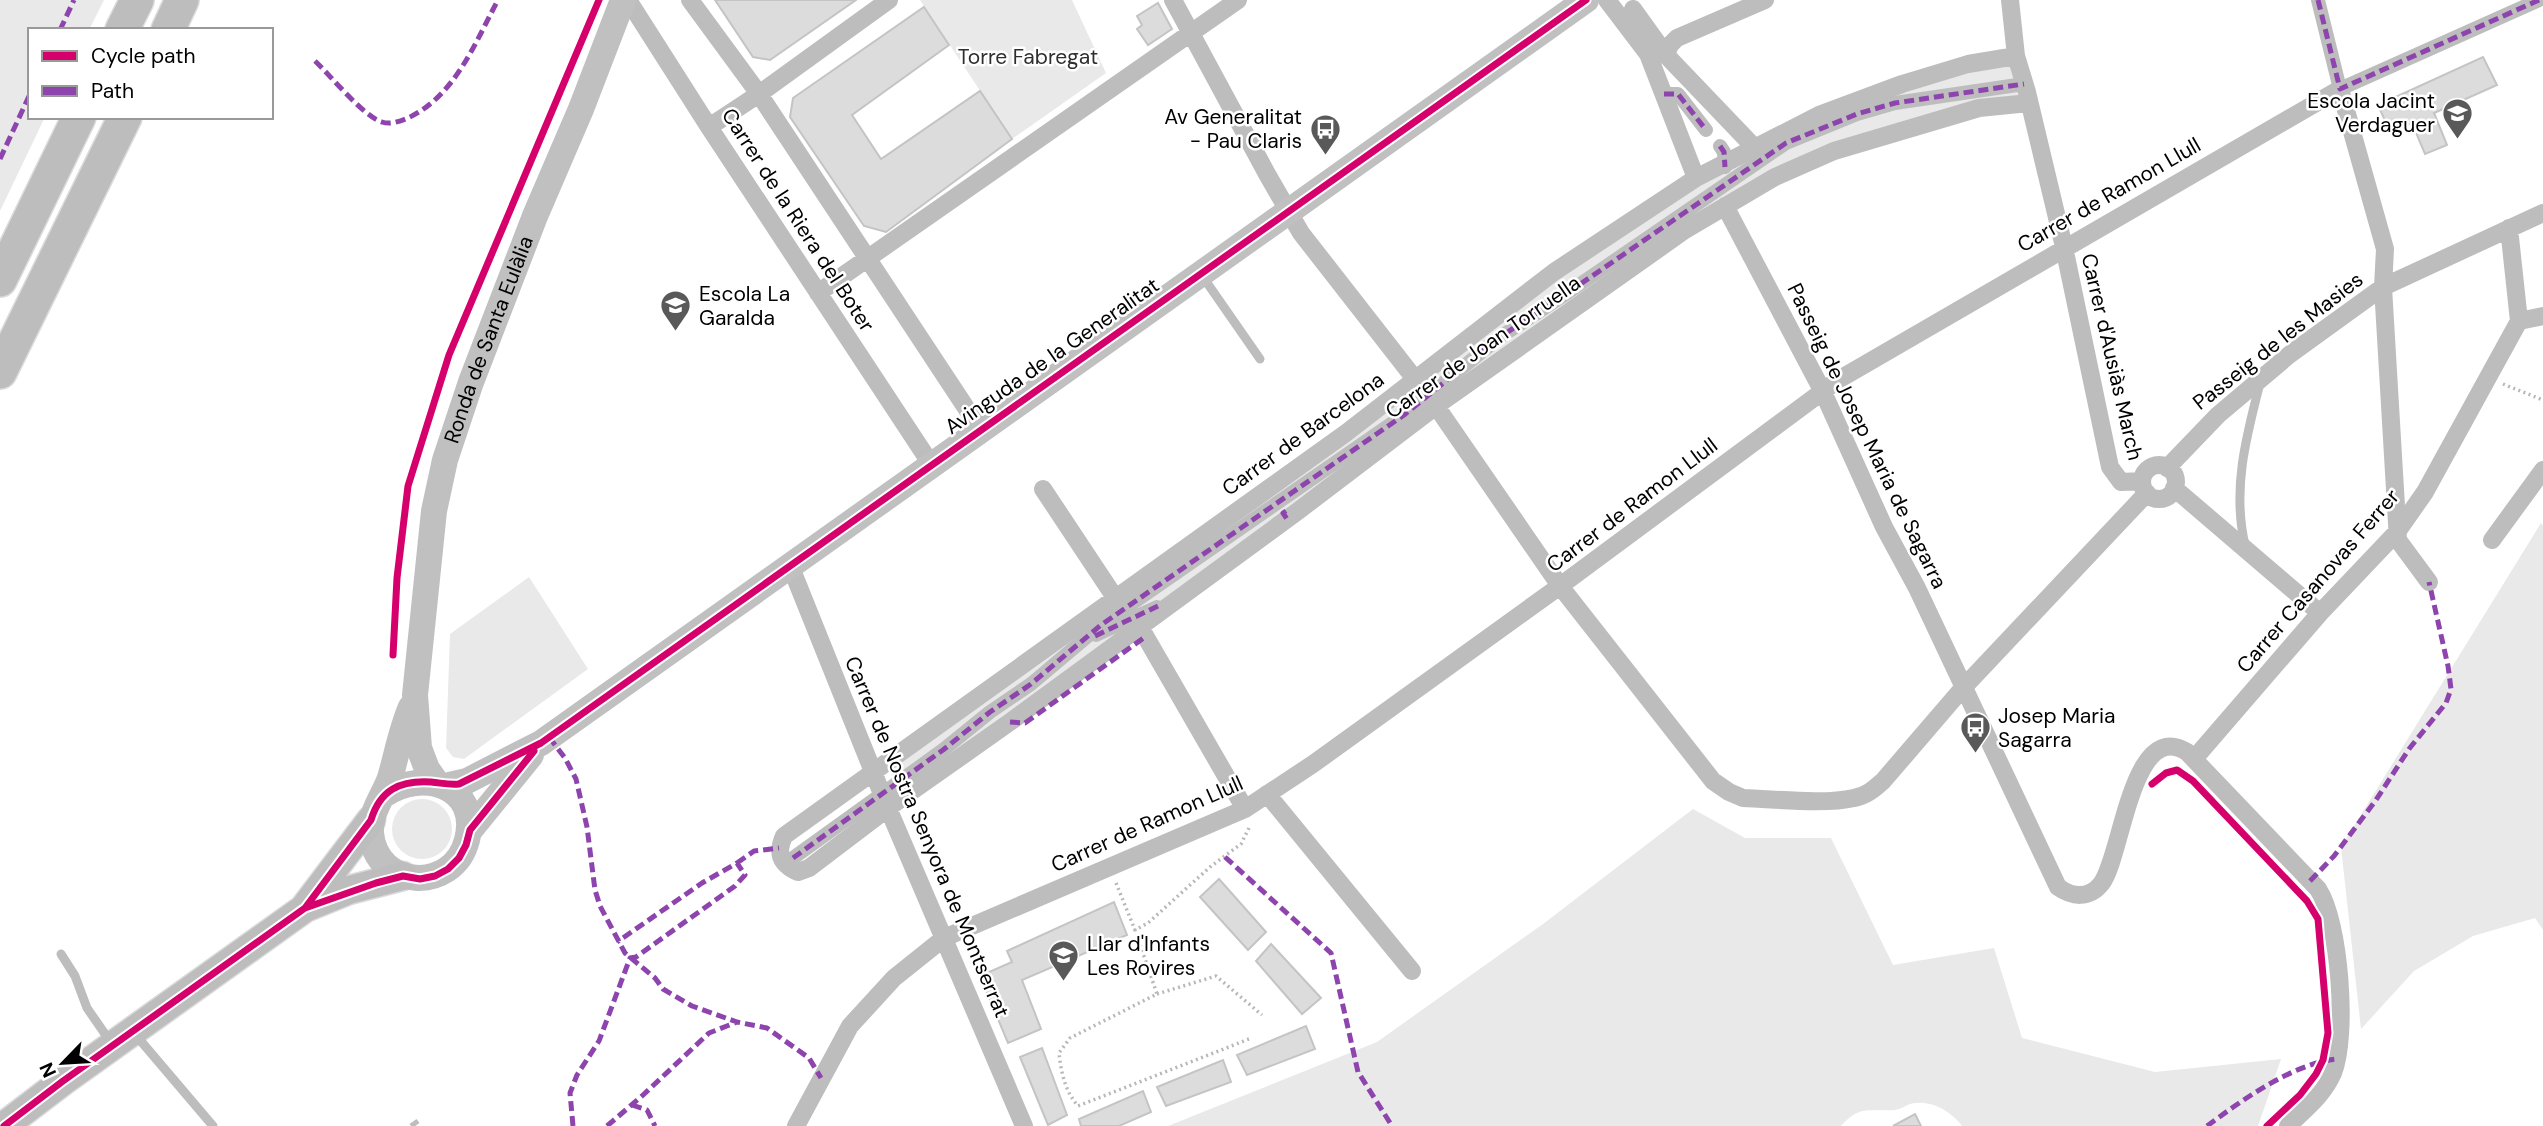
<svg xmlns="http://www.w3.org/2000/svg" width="2543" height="1126" font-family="'DM Sans',sans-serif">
<rect width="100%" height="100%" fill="#fff"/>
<path fill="#e9e9e9" d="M 0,0 L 104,0 L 89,30 L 30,30 L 30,117 L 45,117 L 0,211 Z
M 920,0 L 1072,0 L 1106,73 L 1012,139 Z
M 2016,56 L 2029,103 L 1834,151 L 1685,230 L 903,797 L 886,764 L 1554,272 L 1819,115 Z
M 2541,523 L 2543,526 L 2543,930 L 2535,918 L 2473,936 L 2414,971 L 2361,1029 L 2341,847 Z
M 529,577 L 588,669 L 464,759 L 453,757 L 446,748 L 450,634 Z
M392 829a30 30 0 1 1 60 0a30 30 0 1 1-60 0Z
M 1693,809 L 1745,838 L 1831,838 L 1893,965 L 1994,948 L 2022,1038 L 2155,1072 L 2281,1059 L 2258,1126 L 1962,1126 C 1951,1111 1930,1099 1910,1104 C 1905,1106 1900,1109 1895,1110 C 1869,1112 1860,1104 1841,1126 L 1168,1126 L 1377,1042 L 1543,924 Z"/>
<path fill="#dcdcdc" stroke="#c4c4c4" stroke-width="2" d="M 715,0 L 856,0 L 770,60 L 753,57 Z
M 1158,3 L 1172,29 L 1148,45 L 1137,29 L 1142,25 L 1137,16 Z
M 924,7 L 949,45 L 852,115 L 881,159 L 980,91 L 1012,139 L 886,232 L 864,226 L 790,117 L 793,98 Z
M 2483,57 L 2497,85 L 2434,113 L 2447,145 L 2425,154 L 2412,123 L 2390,132 L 2378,105 Z
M 1219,879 L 1266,932 L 1248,950 L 1200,897 Z
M 1114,902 L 1127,935 L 1022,980 L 1041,1029 L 1008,1043 L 980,976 L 1012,962 L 1007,951 Z
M 1271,944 L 1321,998 L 1302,1014 L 1256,961 Z
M 1306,1026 L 1315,1049 L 1247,1075 L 1237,1055 Z
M 1042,1048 L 1067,1115 L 1048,1125 L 1020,1057 Z
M 1223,1060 L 1231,1082 L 1166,1106 L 1157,1087 Z
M 1143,1091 L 1151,1112 L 1119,1126 L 1081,1126 L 1079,1119 Z
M 1915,1114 L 1921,1126 L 1893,1126 Z"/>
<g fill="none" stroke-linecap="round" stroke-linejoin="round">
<defs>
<path id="primary" d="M 305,907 L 371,820
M 4,1126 L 63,1081 L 305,908 L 349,890 L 403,876"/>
<path id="motorway" d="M 122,30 L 137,0
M 168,30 L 182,0
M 0,280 L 79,117
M 0,372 L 125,117"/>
</defs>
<use href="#primary" stroke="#dbdbdb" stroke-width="31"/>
<use href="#motorway" stroke="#dbdbdb" stroke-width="36"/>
<path stroke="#b8b8b8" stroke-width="3.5" stroke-dasharray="2 3.5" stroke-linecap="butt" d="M 2503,384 L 2543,400
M 2161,776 L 2177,770 L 2179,772
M 1116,883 L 1135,930
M 1157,994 L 1216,976 L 1262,1015
M 1249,1039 L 1078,1106 C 1065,1091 1061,1072 1059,1053 L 1070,1038 L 1157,994 L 1135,930 L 1148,923 L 1210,867 L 1241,844 L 1249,828"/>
<path stroke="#bdbdbd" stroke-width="9" d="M 1203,277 L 1260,359
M 2245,545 C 2232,490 2246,437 2260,383
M 61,954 L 75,976 L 87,1008 L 112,1044
M 134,1033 L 213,1126"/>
<path stroke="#bdbdbd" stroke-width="14" d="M 2318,0 L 2340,89 L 2539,0
M 1664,94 L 1678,94 L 1706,130
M 1720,146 L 1724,152 L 1725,167
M 1096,635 L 1157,607
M 793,858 L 943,750 L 990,712 L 1031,684 L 1101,625 L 1404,415 L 1500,337 L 1560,298 L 1786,143 L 1857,114 L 1895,103 L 2024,84"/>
<path stroke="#bdbdbd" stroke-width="18" d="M 628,0 L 709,127 L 931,464
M 690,0 L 759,94 L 980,429
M 1173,0 L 1267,174 L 1301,233 L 1436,406 L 1560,586 L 1713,781 L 1729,792 L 1743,798 C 1776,799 1824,805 1854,798 C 1866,796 1874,789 1883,781 L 1962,689 L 2147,493
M 1607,0 L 1648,54 L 1696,178
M 2010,0 L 2016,56 L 2027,92 L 2064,247 L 2110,467 L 2121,482 L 2142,481
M 1633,9 L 1666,55 L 1754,147
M 1666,55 L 1670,45 L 1677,38 L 1765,0
M 2016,56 L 1968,64 L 1902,84 L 1819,115 L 1696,178 L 1554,272 L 1346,433 L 784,836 C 776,854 780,864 798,872 L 809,868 L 888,808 L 1010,722 L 1298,511 L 1436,406 L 1685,230 L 1775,177 L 1834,151 L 1979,108 L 2029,103
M 709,127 L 759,94 L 889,0
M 1725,206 L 1823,392 L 1884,527 L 1917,588 L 2058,887 C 2072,897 2089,899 2101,884 C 2122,859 2131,717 2187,752 L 2318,889 C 2340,922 2348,1036 2333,1073 C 2323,1096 2305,1109 2288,1126
M 818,293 L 1238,0
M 2519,321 L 2543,316
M2142 482a17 17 0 1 1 34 0a17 17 0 1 1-34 0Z
M 2167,468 L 2218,415 L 2289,355 L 2383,287 L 2543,213
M 2174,488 L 2320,613
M 1043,489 L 1116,599
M 2492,540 L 2543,470
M 790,565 L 882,794 L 1024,1126
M 1140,627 L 1245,809
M 2194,759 L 2320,613 L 2397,532 L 2425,492 L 2519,321 L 2509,228
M 1267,794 L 1412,971
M 796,1126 L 850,1026 L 894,978 L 944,938 L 1245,809 L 1313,764 L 1560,586 L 1838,380 L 2340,89 L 2385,249 L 2383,287 L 2398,540 L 2429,582"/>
<g stroke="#c0c0c0" stroke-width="26">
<path id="s1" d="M 437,783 L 427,769 L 419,748 L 415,695 L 434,511 L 445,460 L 471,382 L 535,216 L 581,109 L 623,0"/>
<path d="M 445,786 L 467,781 L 541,743 L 1586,0"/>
<path d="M 384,795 C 422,768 481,786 467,840 C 453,894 376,889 371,833 C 370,812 383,797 390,778 C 397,754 401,730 411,707"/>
<path d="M 470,830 L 531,755"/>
</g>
<use href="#primary" stroke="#bdbdbd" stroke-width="28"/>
<use href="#motorway" stroke="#bdbdbd" stroke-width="33"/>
<path stroke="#bdbdbd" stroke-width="5" stroke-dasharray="10 3.5 2 3.5" stroke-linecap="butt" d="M 411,1126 L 418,1121"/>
<path stroke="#8e44ad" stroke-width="5" stroke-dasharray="10 5" stroke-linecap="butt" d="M 2318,0 L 2340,89 L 2539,0
M 60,30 L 74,0
M 315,61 C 330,75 364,117 382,122 C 391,125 400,121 408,118 C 455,96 475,43 498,0
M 1664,94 L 1678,94 L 1706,130
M 1720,146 L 1724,152 L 1725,167
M 0,159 L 30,94
M 1286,511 L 1283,513 L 1287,519
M 1095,636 L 1158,606
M 1010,722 L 1025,723 L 1145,637
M 549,737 L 565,758 L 576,779 L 587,827 L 595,890 L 600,906 L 625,953 L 655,978 L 663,989 L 692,1006 L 737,1022 L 767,1028 L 809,1058 L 821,1078
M 1225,857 L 1331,953 L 1358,1072 L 1392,1126
M 793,858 L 943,750 L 990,712 L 1031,684 L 1101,625 L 1404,415 L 1500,337 L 1560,298 L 1786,143 L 1857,114 L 1895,103 L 2024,84
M 737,863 L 754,851 L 779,848
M 2310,881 L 2334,856 L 2376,800 L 2409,749 L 2446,703 L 2451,689 L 2448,666 L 2429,582
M 632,1105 L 647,1110 L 655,1126
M 573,1126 L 570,1093 L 577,1075 L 599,1041 L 630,958 L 636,957 L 735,886 L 745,875 L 737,863 L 702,883 L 617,942
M 607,1126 L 642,1096 L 709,1033 L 737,1022
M 2207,1126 C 2242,1100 2294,1063 2337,1059"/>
<defs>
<path id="cycleway" d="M 393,655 L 397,578 L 408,486 L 449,355 L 599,0
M 2152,784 L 2166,773 L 2177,770 L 2193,781 L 2307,901 L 2318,919 L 2328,1033 L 2323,1060 L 2316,1074 L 2300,1095 L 2267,1126
M 305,908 L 371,820 C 380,790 400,780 431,782 C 442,783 448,785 459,784 L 541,743 L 1586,0
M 4,1126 L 63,1081 L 305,908 L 376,883 L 403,876 L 420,879 L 435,876 L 448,869 L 459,858 L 466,845 L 470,830 L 534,751"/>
</defs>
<use href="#cycleway" stroke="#fff" stroke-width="11"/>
<use href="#cycleway" stroke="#d6006c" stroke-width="7"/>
</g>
<defs>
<symbol id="school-pin" viewBox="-11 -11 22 30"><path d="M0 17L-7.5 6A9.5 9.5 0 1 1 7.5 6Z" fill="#595959" stroke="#fff"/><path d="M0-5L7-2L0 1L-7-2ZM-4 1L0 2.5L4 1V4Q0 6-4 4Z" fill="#fff"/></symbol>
<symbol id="bus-pin" viewBox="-11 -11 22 30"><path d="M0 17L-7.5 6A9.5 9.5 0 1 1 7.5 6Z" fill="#595959" stroke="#fff"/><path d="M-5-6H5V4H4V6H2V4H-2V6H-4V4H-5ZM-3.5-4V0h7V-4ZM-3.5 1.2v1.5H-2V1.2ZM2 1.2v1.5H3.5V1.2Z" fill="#fff"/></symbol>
</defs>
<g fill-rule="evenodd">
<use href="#school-pin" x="2440" y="96" width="35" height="47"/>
<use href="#bus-pin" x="1308" y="112" width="35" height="47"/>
<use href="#school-pin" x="658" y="288" width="35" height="47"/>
<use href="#bus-pin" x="1958" y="710" width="35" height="47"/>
<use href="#school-pin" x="1046" y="938" width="35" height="47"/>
</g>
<g text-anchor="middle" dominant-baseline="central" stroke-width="5" stroke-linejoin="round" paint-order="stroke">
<g font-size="21" fill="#2e2e2e" stroke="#fff">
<text x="1028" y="57">Torre Fabregat</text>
</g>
<g font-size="21" fill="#000" stroke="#fff" text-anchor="start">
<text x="2435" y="101" text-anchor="end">Escola Jacint<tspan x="2435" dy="24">Verdaguer</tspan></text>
<text x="1302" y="117" text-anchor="end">Av Generalitat<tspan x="1302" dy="24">- Pau Claris</tspan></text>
<text x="699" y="294">Escola La<tspan x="699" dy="24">Garalda</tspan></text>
<text x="1998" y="716">Josep Maria<tspan x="1998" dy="24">Sagarra</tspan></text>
<text x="1087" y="944">Llar d'Infants<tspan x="1087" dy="24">Les Rovires</tspan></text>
</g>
<g font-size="21" fill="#000" stroke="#fff">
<text transform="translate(2109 195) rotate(-30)">Carrer de Ramon Llull</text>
<text transform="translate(798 220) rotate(57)">Carrer de la Riera del Boter</text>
<text stroke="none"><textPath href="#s1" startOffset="458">Ronda de Santa Eulàlia</textPath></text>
<text transform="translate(2278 341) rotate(-38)">Passeig de les Masies</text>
<text transform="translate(1483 347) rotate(-35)">Carrer de Joan Torruella</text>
<text transform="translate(1052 356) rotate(-35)">Avinguda de la Generalitat</text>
<text transform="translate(2112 357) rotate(77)">Carrer d'Ausiàs March</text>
<text transform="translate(1303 434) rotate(-36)">Carrer de Barcelona</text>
<text transform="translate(1867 436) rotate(64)">Passeig de Josep Maria de Sagarra</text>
<text transform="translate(1632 505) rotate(-37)">Carrer de Ramon Llull</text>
<text transform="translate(2318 581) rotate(-49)">Carrer Casanovas Ferrer</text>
<text transform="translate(1147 824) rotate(-24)">Carrer de Ramon Llull</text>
<text transform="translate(927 837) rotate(67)">Carrer de Nostra Senyora de Montserrat</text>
</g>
</g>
<rect x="28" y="28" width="245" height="91" fill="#ffffff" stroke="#999999" stroke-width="2"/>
<rect x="42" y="51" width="35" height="10" fill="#d6006c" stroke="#999999" stroke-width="2"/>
<text x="91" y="63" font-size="21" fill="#000000">Cycle path</text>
<rect x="42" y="86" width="35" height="10" fill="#8e44ad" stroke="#999999" stroke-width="2"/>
<text x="91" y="98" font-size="21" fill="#000000">Path</text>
<g transform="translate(63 1063) rotate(245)" stroke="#ffffff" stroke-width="5" paint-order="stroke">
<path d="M0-5L12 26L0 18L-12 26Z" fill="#000000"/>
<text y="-10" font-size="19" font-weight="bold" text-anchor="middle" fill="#000000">N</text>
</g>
</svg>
